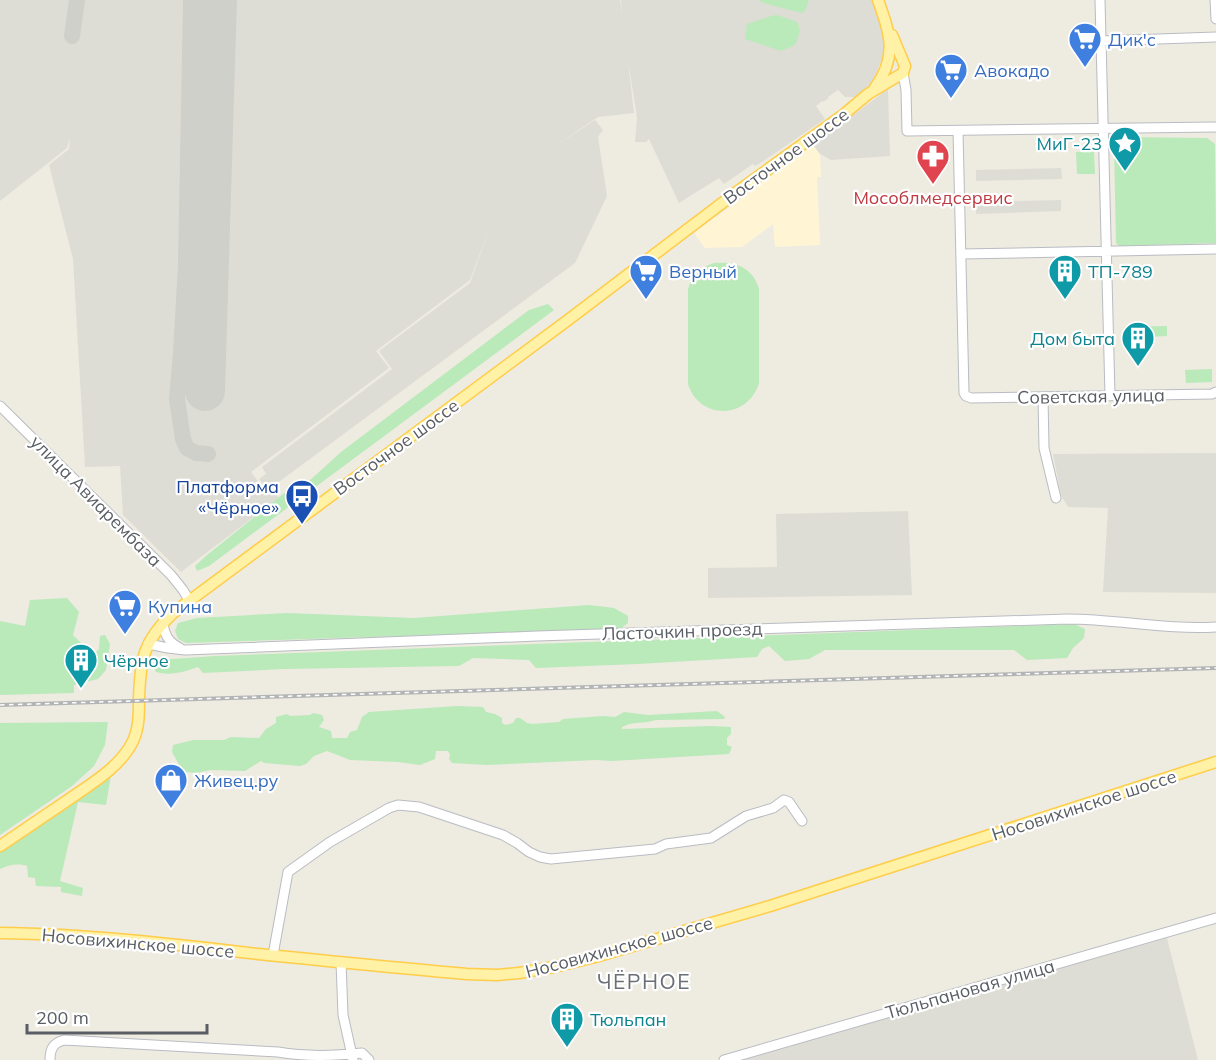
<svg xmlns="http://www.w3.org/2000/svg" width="1216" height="1060" font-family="Mulish,sans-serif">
<rect width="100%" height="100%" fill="#eeebe1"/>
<path fill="#fff5d5" d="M 813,145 L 820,154 L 821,177 L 817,177 L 820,245 L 775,247 L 773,224 L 742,247 L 705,248 L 694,233 Z"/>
<path fill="#deddd5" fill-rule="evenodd" d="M 0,0 L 620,0 L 622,13 L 621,0 L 872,0 L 883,33 L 886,49 L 871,86 L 858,97 L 845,97 L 838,90 L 828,97 L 829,98 L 823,102 L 822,101 L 816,106 L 825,119 L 759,164 L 755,166 L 753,164 L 724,184 L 719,178 L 679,203 L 649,139 L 646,142 L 635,142 L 637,117 L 628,61 L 634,113 L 598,117 L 551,149 L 595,120 L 603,130 L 598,137 L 607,196 L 575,263 L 272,487 L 279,498 L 181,572 L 123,515 L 120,466 L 85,467 L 73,259 L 49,165 L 69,149 L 70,138 L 67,148 L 0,201 ZM 490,227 L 470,283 L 379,351 L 392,369 L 262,467 L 266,474 L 259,479 L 268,490 L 266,492 L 251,472 L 389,368 L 376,351 L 470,280 Z
M 888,89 L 890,156 L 831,160 L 820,154 L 813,145 Z
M 1061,168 L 1062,179 L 976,181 L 976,170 Z
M 1061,200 L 1061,211 L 976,214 L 976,202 Z
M 1216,453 L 1216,593 L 1103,592 L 1108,508 L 1068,507 L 1061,495 L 1053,454 Z
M 908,511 L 912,595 L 708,598 L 708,568 L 777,567 L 776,514 Z
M 1167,938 L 1198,1060 L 737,1060 Z"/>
<path fill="#bae9ba" d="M 759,0 L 809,0 L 805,11 L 802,13 L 763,3 Z
M 777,15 L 795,21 L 798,23 L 800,31 L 796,43 L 793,46 L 781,51 L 745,39 L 747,24 L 771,16 Z
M 1119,137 L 1207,138 L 1215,144 L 1216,243 L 1119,246 L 1116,243 L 1114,146 L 1115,141 Z
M 1094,151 L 1095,174 L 1077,174 L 1076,152 Z
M 714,263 C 735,261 753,267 759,289 L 759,383 C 748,420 699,420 688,384 L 688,289 C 692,276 700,267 714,263 Z
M 548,304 L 554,310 L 209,566 L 197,571 L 195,566 L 207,555 L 298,482 L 307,483 L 341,452 L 529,310 Z
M 1167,326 L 1167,336 L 1127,338 L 1128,327 Z
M 1212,369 L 1212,382 L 1186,383 L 1185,370 Z
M 67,598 L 79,612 L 73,635 L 93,655 L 99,649 L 100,636 L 105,635 L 110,644 L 106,670 L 98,679 L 74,685 L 74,693 L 0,695 L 0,621 L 25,626 L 30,600 Z
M 589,605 L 614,608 L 628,616 L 628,623 L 620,629 L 186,643 L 178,639 L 175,631 L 178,623 L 197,618 L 288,613 L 414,618 Z
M 1074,624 L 1085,629 L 1084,638 L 1073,648 L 1067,658 L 1027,660 L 1014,650 L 825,650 L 809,659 L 785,661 L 769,646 L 762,649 L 757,657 L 638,664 L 536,668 L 529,660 L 473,658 L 459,666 L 284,669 L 203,673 L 198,667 C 183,672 172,676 156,672 L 152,665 L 158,660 L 215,656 Z
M 457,706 L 483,707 L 486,712 L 495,714 L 502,718 L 502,723 L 506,725 L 513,723 L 516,718 L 520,718 L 527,723 L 532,724 L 559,722 L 563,719 L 603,716 L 615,717 L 624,712 L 648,715 L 717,711 L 725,717 L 724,719 L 656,720 C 644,724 633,721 622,727 L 622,729 L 710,726 L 731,727 L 731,734 L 727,738 L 727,745 L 732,747 L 729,754 L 612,761 L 596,760 L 486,765 L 452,763 L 449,759 L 450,755 L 448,751 L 436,751 L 435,759 L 420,765 L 398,762 L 350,760 L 327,751 L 314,756 L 306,764 L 300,766 L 264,763 L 261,761 L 245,771 L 210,770 L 196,773 L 186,772 L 181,768 L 172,752 L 173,745 L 193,740 L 224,740 L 231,737 L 259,738 L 266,729 L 276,723 L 276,717 L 287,714 L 290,716 L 310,715 L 313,713 L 322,715 L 324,720 L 319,727 L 331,731 L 332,738 L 347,738 L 350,732 L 357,730 L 362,717 L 369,712 Z
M 108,722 L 105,745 L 94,766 L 72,786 L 0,835 L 0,723 Z
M 111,775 L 106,805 L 78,802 L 60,881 L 83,888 L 82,896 L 61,892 L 61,887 L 36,886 L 35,878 L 28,877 L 27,866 C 17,863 9,865 0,869 L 0,850 Z"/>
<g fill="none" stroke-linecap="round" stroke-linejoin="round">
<path stroke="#d0d0cb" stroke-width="16" d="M 191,0 L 186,264 L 181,352 L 177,399 L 183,439 L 187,448 L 196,453 L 208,454
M 72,36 L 77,0"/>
<path stroke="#d0d0cb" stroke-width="40" d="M 205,391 L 217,0"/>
<defs>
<path id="minor" d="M 1100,0 L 1110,396
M 1215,0 L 1216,19
M 1101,41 L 1216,37
M 903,73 L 906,90 L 907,131 L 1216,127
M 958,131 L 964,393 L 966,396 L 971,398 L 1212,394 L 1216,392
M 961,254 L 1216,249
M 1043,397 L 1044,448 L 1056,498
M 0,406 L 171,575 L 183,590 L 189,600
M 163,622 C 164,634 168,642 180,648
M 148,644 L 168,648 L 185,650 L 537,636 L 1067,619 C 1117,619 1166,630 1216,627
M 273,955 L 288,872 L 330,842 L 389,808 L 398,805 L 419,807 L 503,835 L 517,843 L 529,852 L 540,857 L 551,859 L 655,849 L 666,844 L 711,838 L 746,816 L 773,808 L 784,800 L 789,802 L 802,821
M 341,962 L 343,1015 L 353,1060
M 50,1060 C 50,1049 53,1043 64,1040 L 278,1052 C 306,1057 334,1056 362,1053 L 369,1060
M 724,1060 L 1216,918"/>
<path id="major" d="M 892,35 L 905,66
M 875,88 C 898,56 890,34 878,0
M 0,846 C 22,831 43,817 65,802 C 89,785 120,768 133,741 C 139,728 139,714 139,700 C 140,660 143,641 173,613 L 568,320 L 738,191 L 843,115 L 868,94 L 903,73 L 905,66
M 0,933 C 87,934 172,944 258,954 C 328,961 397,968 467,974 L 497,975 L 519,973 L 554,967 L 595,957 L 770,906 L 1216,762"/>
</defs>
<use href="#minor" stroke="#b9bcc2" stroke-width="11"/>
<use href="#major" stroke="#ffcd49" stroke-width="13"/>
<use href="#minor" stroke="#fff" stroke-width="9"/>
<use href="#major" stroke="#fff1a5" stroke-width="10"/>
<defs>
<path id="rail" d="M 0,705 L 1216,668"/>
</defs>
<use href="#rail" stroke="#b3b4b5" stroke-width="4"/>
<use href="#rail" stroke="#fff" stroke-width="1.5" stroke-dasharray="4.5" stroke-linecap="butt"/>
</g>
<defs>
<symbol id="supermarket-pin" viewBox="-11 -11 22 30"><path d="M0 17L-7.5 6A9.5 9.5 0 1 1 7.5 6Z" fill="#3f7fe0" stroke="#fff"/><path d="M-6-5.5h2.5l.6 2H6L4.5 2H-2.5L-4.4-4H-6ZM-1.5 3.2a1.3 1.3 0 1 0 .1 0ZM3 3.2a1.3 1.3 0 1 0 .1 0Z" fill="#fff"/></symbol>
<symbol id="sight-pin" viewBox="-11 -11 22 30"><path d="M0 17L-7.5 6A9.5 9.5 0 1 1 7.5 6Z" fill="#0f9aa8" stroke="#fff"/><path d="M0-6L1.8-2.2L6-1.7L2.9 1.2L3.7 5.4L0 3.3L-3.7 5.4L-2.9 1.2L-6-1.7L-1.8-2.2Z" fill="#fff"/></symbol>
<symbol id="pharmacy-pin" viewBox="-11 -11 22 30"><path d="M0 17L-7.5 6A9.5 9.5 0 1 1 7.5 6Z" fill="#e0444e" stroke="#fff"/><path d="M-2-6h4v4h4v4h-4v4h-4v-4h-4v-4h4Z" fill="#fff"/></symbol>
<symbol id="building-pin" viewBox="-11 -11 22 30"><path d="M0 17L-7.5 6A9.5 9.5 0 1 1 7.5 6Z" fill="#0f9aa8" stroke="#fff"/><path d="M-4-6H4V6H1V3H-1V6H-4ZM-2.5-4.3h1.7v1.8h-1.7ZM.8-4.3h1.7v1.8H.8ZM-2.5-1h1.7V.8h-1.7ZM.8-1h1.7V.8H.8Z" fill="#fff"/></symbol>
<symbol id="bus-pin" viewBox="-11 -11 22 30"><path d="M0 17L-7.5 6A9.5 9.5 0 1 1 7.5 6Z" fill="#1a4fb4" stroke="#fff"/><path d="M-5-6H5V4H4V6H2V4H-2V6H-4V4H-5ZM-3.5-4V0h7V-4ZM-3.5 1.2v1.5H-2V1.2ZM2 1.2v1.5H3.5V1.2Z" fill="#fff"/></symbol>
<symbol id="shop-pin" viewBox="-11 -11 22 30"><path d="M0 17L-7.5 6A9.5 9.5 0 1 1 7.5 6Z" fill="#3f7fe0" stroke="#fff"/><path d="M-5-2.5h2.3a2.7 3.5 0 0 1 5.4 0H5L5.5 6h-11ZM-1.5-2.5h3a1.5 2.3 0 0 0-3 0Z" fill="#fff"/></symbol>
</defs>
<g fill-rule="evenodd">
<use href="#supermarket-pin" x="1066" y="20" width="38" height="52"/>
<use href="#supermarket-pin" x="932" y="51" width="38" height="52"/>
<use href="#sight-pin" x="1106" y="124" width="38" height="52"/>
<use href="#pharmacy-pin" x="914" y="137" width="38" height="52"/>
<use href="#supermarket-pin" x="627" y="252" width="38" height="52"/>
<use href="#building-pin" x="1046" y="252" width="38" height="52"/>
<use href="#building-pin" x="1119" y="319" width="38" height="52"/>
<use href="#bus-pin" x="283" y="477" width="38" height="52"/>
<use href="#supermarket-pin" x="106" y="587" width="38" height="52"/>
<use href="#building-pin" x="62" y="641" width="38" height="52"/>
<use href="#shop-pin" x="152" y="761" width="38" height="52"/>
<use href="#building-pin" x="548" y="1000" width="38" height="52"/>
</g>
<g text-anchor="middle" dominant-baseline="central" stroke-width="4.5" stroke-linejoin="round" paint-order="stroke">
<g font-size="18" fill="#366cbe" stroke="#fff" text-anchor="start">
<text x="1108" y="39">Дик'с</text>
<text x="974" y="70">Авокадо</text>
<text x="669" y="271">Верный</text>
<text x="148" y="606">Купина</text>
<text x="194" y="780">Живец.ру</text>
</g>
<g font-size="18" fill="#0d838f" stroke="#fff" text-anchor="start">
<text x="1102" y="143" text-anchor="end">МиГ-23</text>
<text x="1088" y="271">ТП-789</text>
<text x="1115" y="338" text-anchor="end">Дом быта</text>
<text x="104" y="660">Чёрное</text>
<text x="590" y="1019">Тюльпан</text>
</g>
<g font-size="18" fill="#595e64" stroke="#fff">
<text transform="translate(786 156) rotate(-36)">Восточное шоссе</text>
<text transform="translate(1091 396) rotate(-1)">Советская улица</text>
<text transform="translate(396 447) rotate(-36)">Восточное шоссе</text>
<text transform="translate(96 501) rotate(45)">улица Авиарембаза</text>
<text transform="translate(682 631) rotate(-2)">Ласточкин проезд</text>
<text transform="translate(1084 805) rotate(-18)">Носовихинское шоссе</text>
<text transform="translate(138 943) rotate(5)">Носовихинское шоссе</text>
<text transform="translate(619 947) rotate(-15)">Носовихинское шоссе</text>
<text transform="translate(970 989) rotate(-16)">Тюльпановая улица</text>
</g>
<g font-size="18" fill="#be3a42" stroke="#fff">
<text x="933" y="197">Мособлмедсервис</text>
</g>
<g font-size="18" fill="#164399" stroke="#fff" text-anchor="end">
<text x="279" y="486">Платформа<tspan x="279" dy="21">«Чёрное»</tspan></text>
</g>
<g font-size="21" letter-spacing="1.5" fill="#6a7076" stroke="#fff">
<text x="644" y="981">ЧЁРНОЕ</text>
</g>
</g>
<path d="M27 1024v9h180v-9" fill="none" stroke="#595e64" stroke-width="3"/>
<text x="36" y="1024" font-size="18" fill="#595e64" stroke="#ffffff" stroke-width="4.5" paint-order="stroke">200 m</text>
</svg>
